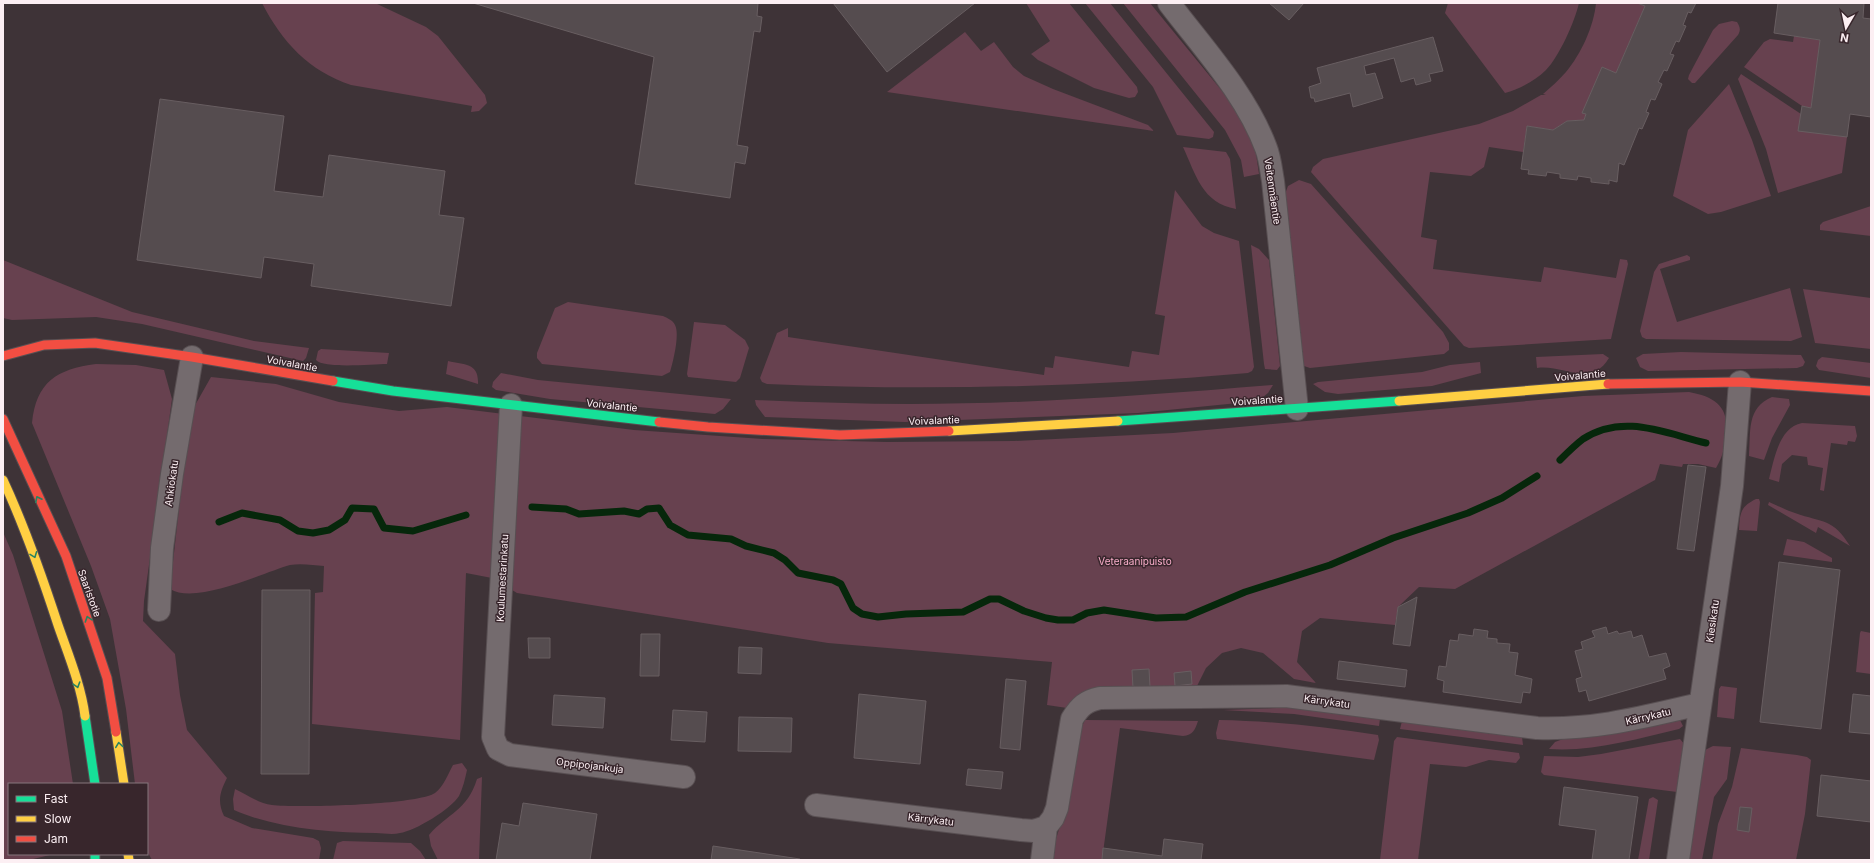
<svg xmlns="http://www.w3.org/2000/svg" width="1874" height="863" font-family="Inter,sans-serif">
<rect width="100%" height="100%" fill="#3e3337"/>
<path fill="#67414f" d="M 262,3 L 375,3 L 426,27 L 438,36 L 485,95 L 487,103 L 479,111 L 471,112 L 472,106 L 351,85 C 309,71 282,42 262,3 Z
M 1026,3 L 1069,3 L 1137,87 L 1138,92 L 1135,97 L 1129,98 L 1094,88 L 1038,60 L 1031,54 L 1050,41 Z
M 1085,3 L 1110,3 L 1214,132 L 1213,137 L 1209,139 L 1177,135 L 1153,87 Z
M 1123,3 L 1150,3 L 1231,102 L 1248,128 L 1255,147 L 1259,174 L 1244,177 L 1241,160 L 1225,130 Z
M 1448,3 L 1579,3 C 1575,21 1559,57 1546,70 C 1535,81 1519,89 1505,93 L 1445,13 Z
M 1596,3 L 1637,3 L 1645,6 L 1616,73 L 1602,68 L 1583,112 L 1586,114 L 1584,120 L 1567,121 L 1553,130 L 1527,126 L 1523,152 L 1489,147 L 1484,167 L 1471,176 L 1430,172 L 1421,237 L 1437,240 L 1433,269 L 1541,282 L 1544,267 L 1616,278 L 1620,259 L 1627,260 L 1628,264 L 1611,339 L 1469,348 L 1464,346 L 1311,172 L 1313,167 L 1323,159 L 1479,124 L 1513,111 L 1541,95 L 1546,95 L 1543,94 C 1551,87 1559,80 1566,72 C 1581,54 1594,26 1596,3 Z
M 1732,21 L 1737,22 C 1740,27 1741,30 1738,35 L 1695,83 L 1692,83 L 1688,79 L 1689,75 L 1713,30 L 1719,24 Z
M 965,32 L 981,51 L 994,42 L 1013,67 L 1024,76 L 1053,89 L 1148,125 L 1154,131 L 887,92 Z
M 1794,36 L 1820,40 L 1811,108 L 1802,106 L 1744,67 L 1764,42 L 1770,39 L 1793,42 Z
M 1741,74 L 1801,114 L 1847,137 L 1842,173 L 1778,193 L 1766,149 L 1738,79 Z
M 1729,84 L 1752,140 L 1771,196 L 1721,212 L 1708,214 L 1673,196 L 1688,130 Z
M 1183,147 L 1226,152 L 1230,159 L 1236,209 C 1202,203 1196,175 1183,147 Z
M 1299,180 L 1311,184 L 1443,332 L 1449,343 L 1449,350 L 1444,354 L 1310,368 L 1304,366 L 1301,360 L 1285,194 L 1288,186 Z
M 1175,190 L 1202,226 L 1214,233 L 1239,241 L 1254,367 L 1252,371 L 1248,373 C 1088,387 928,391 767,384 L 762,382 L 760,378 L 777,333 L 788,328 L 788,337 L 1044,375 L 1045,367 L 1053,368 L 1055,356 L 1129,367 L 1132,351 L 1159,355 L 1165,316 L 1155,314 Z
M 1871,206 L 1871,236 L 1820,230 L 1820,225 L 1823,222 Z
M 1251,245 L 1259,249 L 1269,260 L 1280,366 L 1277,370 L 1265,369 L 1264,364 Z
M 1687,255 L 1690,257 L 1690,260 L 1660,269 L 1677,322 L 1790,288 L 1802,337 L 1791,341 L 1646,339 L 1642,337 L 1640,331 L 1654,272 L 1659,264 Z
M 3,260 L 132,312 L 254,341 L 309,348 L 306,358 L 303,361 L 142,324 L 96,317 L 12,320 L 3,318 Z
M 1803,289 L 1871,298 L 1871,349 L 1815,343 Z
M 568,302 L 663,316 C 667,318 673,320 675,325 C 680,334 673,362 670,372 L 662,376 L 542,364 L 537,358 L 537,353 L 555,308 Z
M 694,322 L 725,325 L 745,340 L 749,348 L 740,378 L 736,382 L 688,377 L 687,374 Z
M 321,349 L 389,353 L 387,364 C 373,364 324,369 316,360 L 318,351 Z
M 1681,352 L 1801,355 L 1805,362 L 1803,366 L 1797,368 L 1648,371 L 1640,367 L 1636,358 L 1643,354 Z
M 1603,354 L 1609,358 C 1590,389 1564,364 1537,368 L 1536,357 Z
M 1822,357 L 1871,363 L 1871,378 L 1819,370 L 1816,366 L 1818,360 Z
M 448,361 C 465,365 479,363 478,384 L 446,374 Z
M 1480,362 L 1481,373 L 1432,386 L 1338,394 L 1325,392 L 1313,384 L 1318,382 L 1422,372 L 1450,365 Z
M 96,364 L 136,365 L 164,370 L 172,399 L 144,601 L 143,621 L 175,654 L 180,695 L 187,730 L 227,778 C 220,792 217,801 224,816 L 252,828 L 313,838 L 319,841 L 321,848 L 319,860 L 152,860 L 147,851 L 147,784 L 135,784 L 126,709 L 110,619 L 91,566 L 32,423 C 36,382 57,369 96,364 Z
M 501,373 L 538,380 L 731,399 L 723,409 L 715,414 L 550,399 L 496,390 L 492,387 L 493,382 Z
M 211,377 L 276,384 L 339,402 L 399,411 L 447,407 L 634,430 L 763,439 L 887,442 L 1014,441 L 1173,433 L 1583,396 L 1689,392 C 1717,397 1730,408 1726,438 C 1724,450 1722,458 1716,468 L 1698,464 L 1683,464 L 1682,467 L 1660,464 L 1655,480 L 1455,589 L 1419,587 L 1398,607 L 1395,625 L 1320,618 L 1302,631 L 1297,662 L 1316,683 L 1294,679 L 1263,653 L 1241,648 L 1222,653 L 1206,668 L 1196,688 L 1102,687 L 1087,691 L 1067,708 L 1047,705 L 1052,662 L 828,643 L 517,593 L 492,578 L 466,573 L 460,740 L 312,724 L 315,593 L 323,592 L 324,566 C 314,565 300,563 290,565 C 262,573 196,605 170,589 L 188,428 L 194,407 Z
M 1273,385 L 1268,393 L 1258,401 L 1138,413 L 905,422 L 765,417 L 756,405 L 755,400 C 807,402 859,404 910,404 C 1031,404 1152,395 1273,385 Z
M 1772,397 L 1789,399 L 1790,405 L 1772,438 L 1764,460 L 1749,456 C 1751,432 1746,408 1772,397 Z
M 1802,423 L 1855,426 L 1857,436 L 1855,442 L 1848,441 L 1847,445 L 1831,443 L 1824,491 L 1820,490 L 1823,468 L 1808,465 L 1807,457 L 1792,455 L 1782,464 L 1779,482 L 1769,479 C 1774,460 1779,427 1802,423 Z
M 1756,499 L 1759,499 L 1760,502 L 1757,531 L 1739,530 C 1740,513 1740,507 1756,499 Z
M 1769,502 C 1778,506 1786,510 1795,513 C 1823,523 1833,518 1850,546 L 1818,527 L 1816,533 L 1768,505 Z
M 3,532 L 13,555 L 62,711 L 73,784 L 9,784 L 9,854 L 54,854 L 29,860 L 3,860 Z
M 1787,539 L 1804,542 L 1832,558 L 1832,562 L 1783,555 Z
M 1861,631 L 1871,633 L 1871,674 L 1856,672 L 1860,633 Z
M 1721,686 L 1737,688 L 1734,719 L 1717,717 L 1719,689 Z
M 1303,707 L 1378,717 L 1380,719 L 1379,726 L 1294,714 L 1223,710 Z
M 1085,720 L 1198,721 C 1195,730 1193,735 1183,736 L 1120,728 L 1102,860 L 1052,860 L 1056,839 L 1068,800 L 1080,730 Z
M 1219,720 C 1273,721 1325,727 1378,735 L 1379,740 L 1374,760 L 1217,739 L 1216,733 Z
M 1680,720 L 1683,726 L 1679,729 C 1636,739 1593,752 1549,749 L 1555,742 L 1563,739 Z
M 1402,721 L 1518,735 L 1522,737 L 1523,745 L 1400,729 Z
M 1397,737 L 1519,753 L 1520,758 L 1516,763 L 1489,760 L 1466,767 L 1430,764 L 1418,860 L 1380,860 L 1394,741 Z
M 1680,739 L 1685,745 L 1677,792 L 1544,775 L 1541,772 L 1544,756 L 1578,757 L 1601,754 Z
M 1713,746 L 1731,747 L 1727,779 L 1714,797 L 1702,860 L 1689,860 L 1705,750 Z
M 1741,748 L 1797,755 L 1807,757 L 1811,760 L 1805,814 L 1796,860 L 1712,860 L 1718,824 L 1732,787 Z
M 462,763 L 467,770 C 465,779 463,788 459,796 C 451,809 415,831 400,833 C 392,835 383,833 376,833 C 332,833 274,828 234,810 L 233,799 L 235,789 C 246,794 260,804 272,805 C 297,808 417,805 435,793 C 444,786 448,774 453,765 Z
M 482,777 L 479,860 L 438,860 L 431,846 L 429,835 C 448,813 467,811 477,779 Z
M 1653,797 L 1658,800 L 1649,860 L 1638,860 L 1649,799 Z
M 343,841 L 411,843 L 420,851 L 426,860 L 333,860 L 337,843 Z"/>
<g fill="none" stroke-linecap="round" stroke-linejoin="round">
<path stroke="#06270b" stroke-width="7" d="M 1560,460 C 1567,453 1575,445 1583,439 C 1623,413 1664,433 1706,443
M 532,507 L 566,509 L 579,514 L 624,511 L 639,514 L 647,509 L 659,508 L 670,525 L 688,535 L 731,539 L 746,546 L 774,553 L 785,560 L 798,573 L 833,580 L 841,584 L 853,608 L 862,614 L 878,617 L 906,614 L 963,612 L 990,599 L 999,599 L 1024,611 L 1046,618 L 1058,620 L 1073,620 L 1087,613 L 1104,610 L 1156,618 L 1186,617 L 1245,592 L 1330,565 L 1393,538 L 1468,513 L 1502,498 L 1537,476
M 219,522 L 242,513 L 280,520 L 298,531 L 313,533 L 329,530 L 345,520 L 352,508 L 374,509 L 384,528 L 413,531 L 466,515"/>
</g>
<path fill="#554c4f" stroke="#685e61" d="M 473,3 L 758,3 L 757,16 L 762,17 L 760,32 L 754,31 L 737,145 L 748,147 L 745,164 L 735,162 L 730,198 L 635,184 L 654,57 Z
M 833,3 L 975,3 L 887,72 Z
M 1269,3 L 1304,3 L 1289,20 Z
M 1637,3 L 1696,3 L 1691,13 L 1688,12 L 1683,25 L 1686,26 L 1679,42 L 1676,41 L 1670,54 L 1674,55 L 1667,71 L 1664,70 L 1658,82 L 1662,84 L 1655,100 L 1651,99 L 1646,112 L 1649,113 L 1642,129 L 1639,128 L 1624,165 L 1619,163 L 1617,182 L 1609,180 L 1609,184 L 1591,182 L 1591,178 L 1578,176 L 1577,180 L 1560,178 L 1560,174 L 1547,172 L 1546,176 L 1528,174 L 1529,170 L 1521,169 L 1527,126 L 1553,130 L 1567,121 L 1584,120 L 1586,114 L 1582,113 L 1602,67 L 1616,73 L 1645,6 Z
M 1778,3 L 1864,3 L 1863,18 L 1871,19 L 1871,117 L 1850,114 L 1847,137 L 1798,131 L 1802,106 L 1811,108 L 1820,40 L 1774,33 Z
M 1433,37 L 1443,71 L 1429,74 L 1431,81 L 1416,85 L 1414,78 L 1401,82 L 1394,58 L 1364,66 L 1366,75 L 1375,73 L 1383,98 L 1353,107 L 1350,93 L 1315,102 L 1314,98 L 1311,98 L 1309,87 L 1321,83 L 1317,68 Z
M 160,99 L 284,116 L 274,191 L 323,197 L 329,155 L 445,171 L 439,215 L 464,218 L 451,306 L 311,286 L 314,264 L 264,257 L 261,278 L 137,260 Z
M 1688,465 L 1706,467 L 1694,551 L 1677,549 Z
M 1779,562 L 1840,570 L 1821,729 L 1760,722 Z
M 262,590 L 310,590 L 309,774 L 261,774 Z
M 1417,597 L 1410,646 L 1393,644 L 1398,607 Z
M 1606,627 L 1608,634 L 1617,631 L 1619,634 L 1631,631 L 1633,638 L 1642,635 L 1649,657 L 1666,653 L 1670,666 L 1663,669 L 1666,679 L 1589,701 L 1586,690 L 1579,692 L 1576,679 L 1582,677 L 1575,651 L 1583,649 L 1581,642 L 1595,637 L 1592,631 Z
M 1474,629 L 1488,631 L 1487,638 L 1497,639 L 1497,643 L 1510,644 L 1509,652 L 1518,653 L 1515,675 L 1532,679 L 1530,693 L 1523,692 L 1521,703 L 1443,692 L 1444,681 L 1437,679 L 1439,666 L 1446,667 L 1450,640 L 1458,641 L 1459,634 L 1473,636 Z
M 641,634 L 660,634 L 659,676 L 640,676 Z
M 528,638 L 550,638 L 550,658 L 529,658 Z
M 739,647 L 762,648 L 761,674 L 738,673 Z
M 1339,661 L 1407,670 L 1405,687 L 1337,679 Z
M 1149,669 L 1150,687 L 1133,688 L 1132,670 Z
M 1191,671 L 1192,684 L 1175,686 L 1174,673 Z
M 1006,679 L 1026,681 L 1020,750 L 1000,748 Z
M 859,694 L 926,701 L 920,764 L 854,758 Z
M 1853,694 L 1871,696 L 1871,734 L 1849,732 Z
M 554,695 L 605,698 L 603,728 L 552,725 Z
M 673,710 L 707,712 L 705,742 L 671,740 Z
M 739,717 L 792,718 L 791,752 L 738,751 Z
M 968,769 L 1003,772 L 1001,789 L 966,785 Z
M 1821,775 L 1871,781 L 1871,822 L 1817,816 Z
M 1564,787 L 1638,797 L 1629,860 L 1592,860 L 1596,830 L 1559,825 Z
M 523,803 L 597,814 L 590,860 L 496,860 L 502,823 L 519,826 Z
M 1740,807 L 1752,808 L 1749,832 L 1737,830 Z
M 1164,839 L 1203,844 L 1201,860 L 1102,860 L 1103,848 L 1162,856 Z
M 713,846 L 800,859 L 800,860 L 711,860 Z"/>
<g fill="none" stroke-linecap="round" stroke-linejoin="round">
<defs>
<path id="street" d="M 1169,3 C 1203,48 1246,94 1266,148 C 1270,158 1271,170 1273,181 L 1297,409
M 511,405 L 493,737 L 498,749 L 510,755 L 684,777
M 159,610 L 162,548 L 172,474 L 192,357
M 816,805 L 1021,830 L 1034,831 L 1046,827
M 1042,860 L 1046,827 L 1053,818 L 1057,808 L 1072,719 C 1080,706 1086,701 1100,698 L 1286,696 L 1537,728 C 1597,730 1643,717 1700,704
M 1678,860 L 1732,486 L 1740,382"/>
<path id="fast" d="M 333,381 L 393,391 L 659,422
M 1118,421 L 1399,401
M 85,716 L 95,784
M 95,854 L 95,860"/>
<path id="slow" d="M 1399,401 L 1608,384
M 949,431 L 1118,421
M 3,480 C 25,527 42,576 58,625 C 68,654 81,685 85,716
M 116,732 L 124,784
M 128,854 L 129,860"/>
<path id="jam" d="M 3,356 L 44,345 L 95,343 L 192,357 L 333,381
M 1608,384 L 1740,382 L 1871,391
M 3,419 L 66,556 L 107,678 L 116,732
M 659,422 L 708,427 L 840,435 L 949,431"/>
</defs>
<use href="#street" stroke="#584f52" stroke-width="24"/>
<use href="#fast" stroke="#584f52" stroke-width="11"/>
<use href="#slow" stroke="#584f52" stroke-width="11"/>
<use href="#jam" stroke="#584f52" stroke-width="11"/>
<use href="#street" stroke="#746b6e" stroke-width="22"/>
<use href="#fast" stroke="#16e098" stroke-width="9"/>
<use href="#slow" stroke="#ffcf43" stroke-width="9"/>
<use href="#jam" stroke="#f24e42" stroke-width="9"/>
</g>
<defs><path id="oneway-chevron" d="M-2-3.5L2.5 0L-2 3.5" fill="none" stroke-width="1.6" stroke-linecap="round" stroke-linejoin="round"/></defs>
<g stroke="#278362">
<use href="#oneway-chevron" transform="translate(38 499) rotate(-116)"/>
<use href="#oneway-chevron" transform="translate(34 555) rotate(69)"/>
<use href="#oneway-chevron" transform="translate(88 619) rotate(-108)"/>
<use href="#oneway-chevron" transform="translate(77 685) rotate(73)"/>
<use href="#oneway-chevron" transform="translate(119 745) rotate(-98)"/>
</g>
<g text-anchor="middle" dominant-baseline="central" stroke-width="3" stroke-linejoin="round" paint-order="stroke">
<g font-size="10" fill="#fceff3" stroke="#38262c">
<text transform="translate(1273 191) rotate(82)">Veitenmäentie</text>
<text transform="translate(292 363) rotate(10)">Voivalantie</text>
<text transform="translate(1580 375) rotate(-5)">Voivalantie</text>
<text transform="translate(1257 400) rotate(-4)">Voivalantie</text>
<text transform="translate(612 405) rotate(6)">Voivalantie</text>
<text transform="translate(934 420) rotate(-2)">Voivalantie</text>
<text transform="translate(171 483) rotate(-82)">Ahkiokatu</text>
<text transform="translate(502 578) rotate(-87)">Koulumestarinkatu</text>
<text transform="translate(90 593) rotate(70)">Saaristotie</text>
<text transform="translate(1712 621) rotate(-82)">Kiesikatu</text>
<text transform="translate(1327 701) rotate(8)">Kärrykatu</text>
<text transform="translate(1648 716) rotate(-13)">Kärrykatu</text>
<text transform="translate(590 765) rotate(7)">Oppipojankuja</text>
<text transform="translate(931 819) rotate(7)">Kärrykatu</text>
</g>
<g font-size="10" fill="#f8adc9" stroke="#38262c">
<text x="1135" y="561">Veteraanipuisto</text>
</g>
</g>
<rect width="1874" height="863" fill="none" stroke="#fceff3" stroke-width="8"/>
<rect x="8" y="783" width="140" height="72" fill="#38262c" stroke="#86767c"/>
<rect x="16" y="796" width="20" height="6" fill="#16e098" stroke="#86767c"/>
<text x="44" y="803" font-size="12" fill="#fceff3">Fast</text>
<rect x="16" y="816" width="20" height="6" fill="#ffcf43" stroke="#86767c"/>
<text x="44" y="823" font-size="12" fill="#fceff3">Slow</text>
<rect x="16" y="836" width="20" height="6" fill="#f24e42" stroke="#86767c"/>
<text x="44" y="843" font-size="12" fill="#fceff3">Jam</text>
<g transform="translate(1846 28) rotate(189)" stroke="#38262c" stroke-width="3" paint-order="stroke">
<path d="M0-3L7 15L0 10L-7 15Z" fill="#fceff3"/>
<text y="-6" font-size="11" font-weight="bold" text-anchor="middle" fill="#fceff3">N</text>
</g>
</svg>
